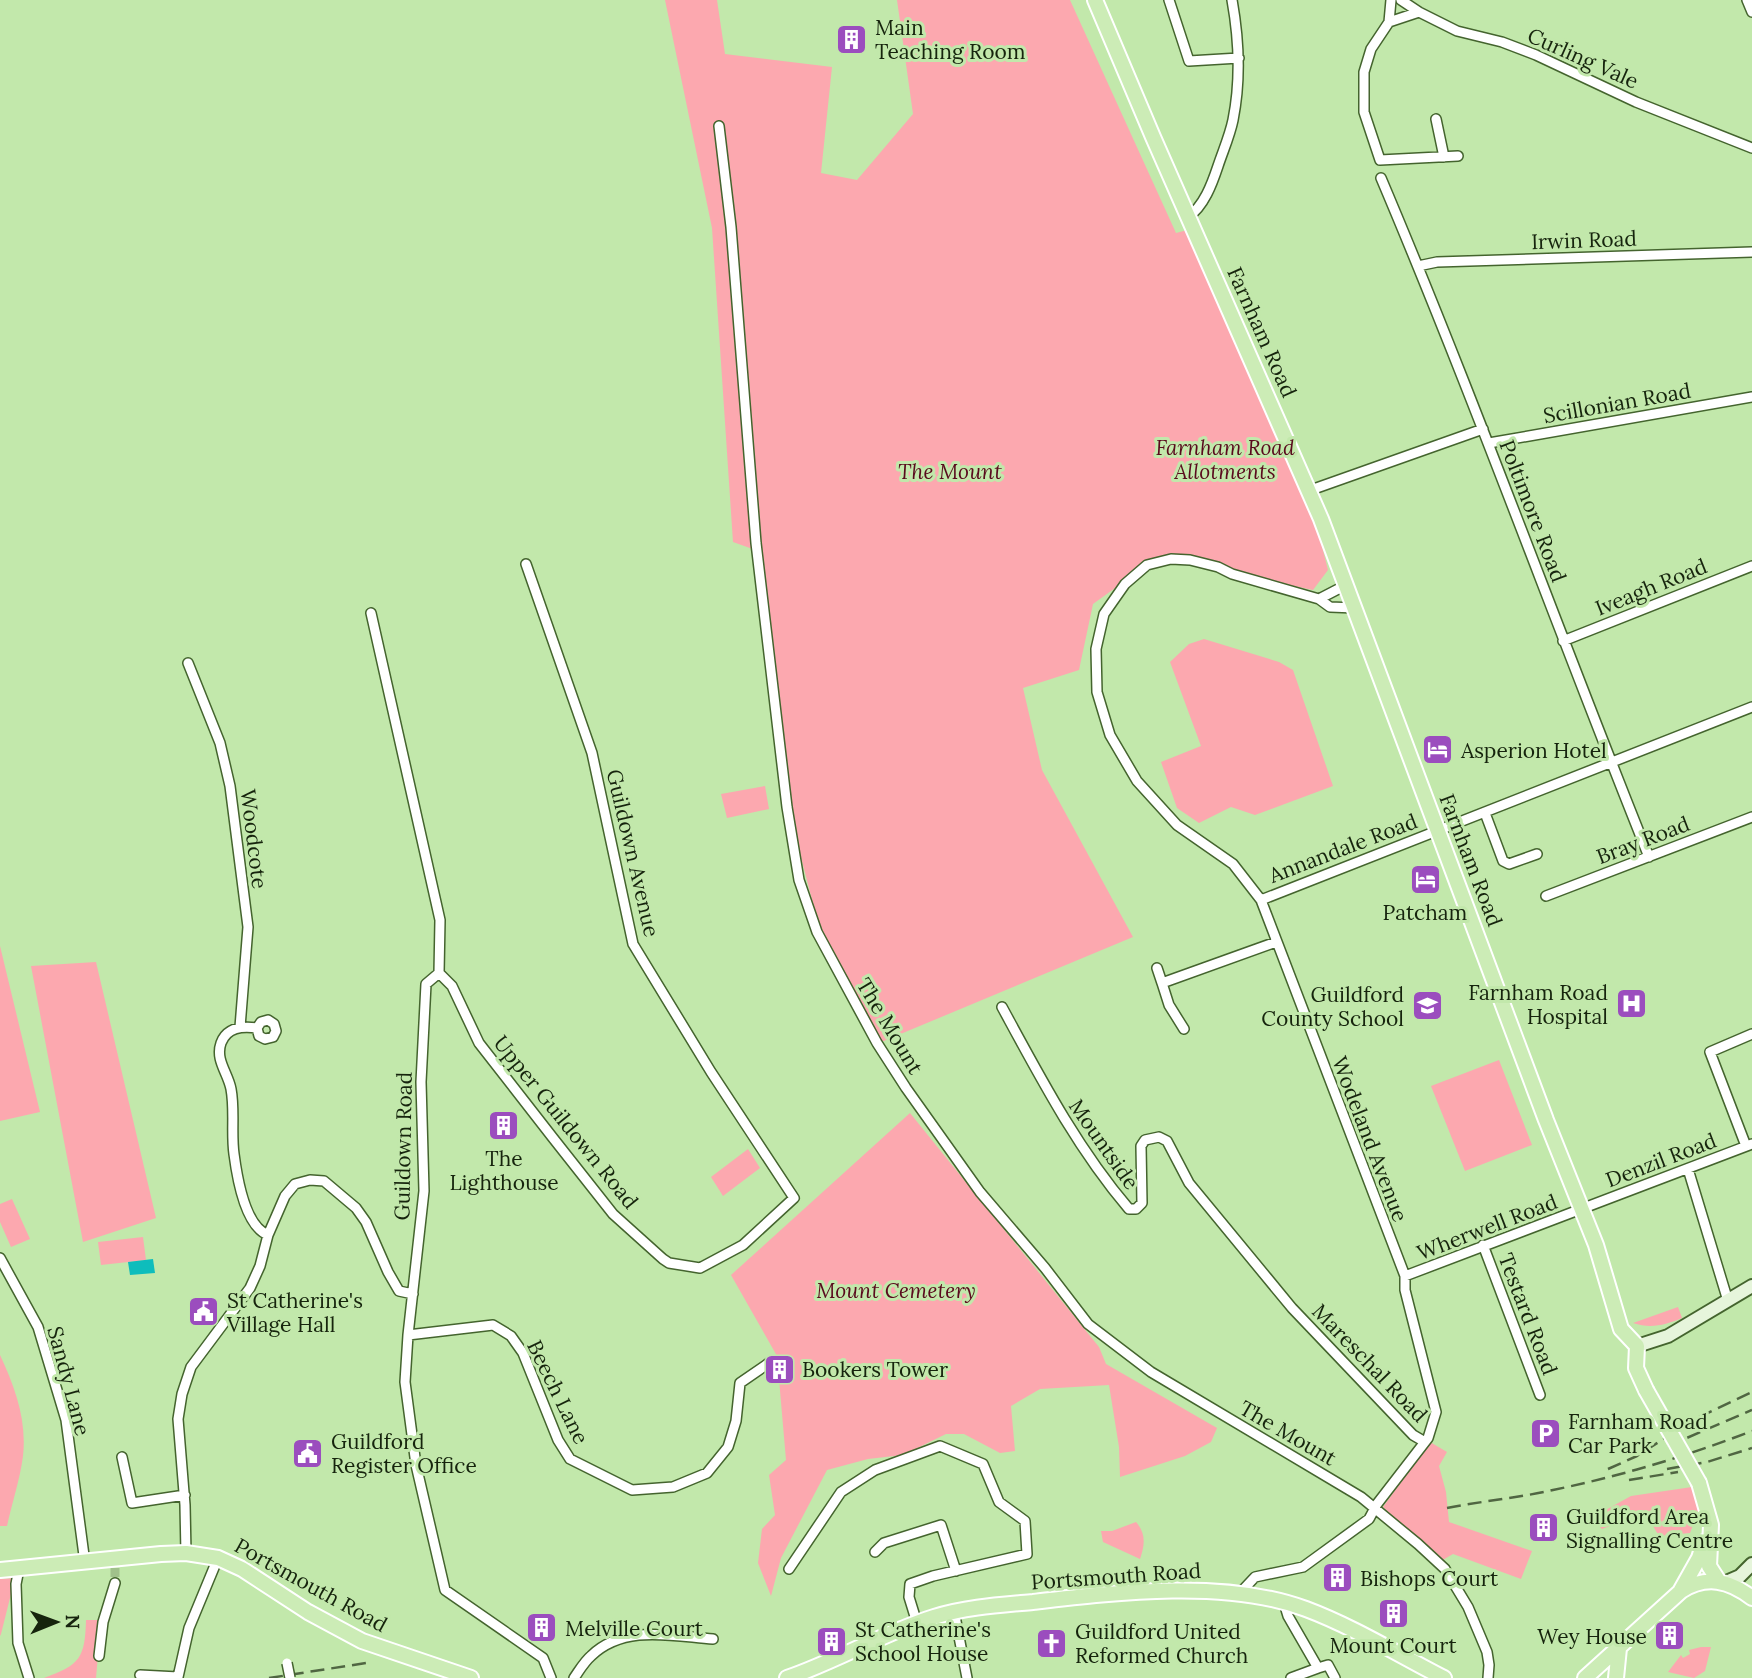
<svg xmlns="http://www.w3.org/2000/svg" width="1752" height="1678" font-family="Lora,serif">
<rect width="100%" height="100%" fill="#c2e8ab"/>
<path fill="#fca8af" d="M 665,0 L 717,0 L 725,54 L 832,67 L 821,173 L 857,180 L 913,114 L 897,0 L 1070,0 L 1176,233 L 1191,229 L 1316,522 L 1328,570 L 1313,590 L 1232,573 L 1190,560 L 1147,565 L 1093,604 L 1079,670 L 1023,688 L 1042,770 L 1133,937 L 879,1043 L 818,923 L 795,834 L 761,552 L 733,542 L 712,228 Z
M 1204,639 L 1279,662 L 1293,670 L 1333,786 L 1255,815 L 1231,807 L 1199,823 L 1177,808 L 1161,762 L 1201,746 L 1170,662 L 1189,644 Z
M 765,786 L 769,809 L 727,818 L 721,794 Z
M 0,946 L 40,1112 L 0,1121 Z
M 96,962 L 156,1218 L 83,1242 L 31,966 Z
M 1499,1060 L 1532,1145 L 1465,1171 L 1431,1086 Z
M 910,1113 L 1099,1347 L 1106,1364 L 1217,1428 L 1211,1442 L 1185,1456 L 1120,1477 L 1119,1447 L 1109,1385 L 1040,1389 L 1011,1406 L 1015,1451 L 1000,1453 L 964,1434 L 946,1434 L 903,1455 L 868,1459 L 827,1470 L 781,1558 L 771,1596 L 758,1563 L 762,1529 L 775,1515 L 769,1475 L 786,1460 L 777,1356 L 731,1275 Z
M 748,1149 L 760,1168 L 723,1196 L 711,1177 Z
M 12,1199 L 30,1239 L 11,1247 L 0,1222 L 0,1204 Z
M 143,1237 L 146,1260 L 101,1265 L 98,1242 Z
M 1678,1307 L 1682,1318 C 1665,1325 1651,1329 1633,1323 Z
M 0,1355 C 15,1387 27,1420 23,1456 C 20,1479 12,1503 7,1526 L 0,1526 Z
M 1430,1442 L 1447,1452 L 1439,1466 L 1446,1492 L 1449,1522 L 1532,1551 L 1521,1579 L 1453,1554 L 1441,1561 L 1383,1507 Z
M 1692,1487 L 1699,1509 L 1690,1533 L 1659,1536 L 1645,1513 L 1602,1529 L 1591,1518 L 1631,1496 Z
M 1136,1522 C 1146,1533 1145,1545 1140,1559 L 1103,1542 L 1101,1531 L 1112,1531 Z
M 15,1578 L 1,1634 L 0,1636 L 0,1579 Z
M 86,1620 L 101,1620 L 96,1678 L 44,1678 C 80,1665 85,1658 86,1620 Z
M 1701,1647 L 1711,1647 L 1705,1671 L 1694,1678 L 1668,1672 L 1681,1655 L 1683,1658 L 1690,1654 L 1689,1650 Z"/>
<path fill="#0ebdbc" d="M 153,1259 L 155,1273 L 130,1275 L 128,1262 Z"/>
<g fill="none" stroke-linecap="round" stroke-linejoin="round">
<path stroke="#a0c18b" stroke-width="9" stroke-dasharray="9 4.5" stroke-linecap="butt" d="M 115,1568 L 115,1583"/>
<defs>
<path id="street" d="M 1169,0 L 1189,61 L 1239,58
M 1391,0 L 1389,22 L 1371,49 L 1364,72 L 1364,112 L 1380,160 L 1458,156
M 1401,0 L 1419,12 L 1457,31 L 1502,42 L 1536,55 L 1636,102 L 1752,148
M 1747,0 L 1752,12
M 1389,22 L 1419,12
M 1436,119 L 1444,157
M 719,126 L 731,227 L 756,543 L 787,807 L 799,880 L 817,932 L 877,1043 L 906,1088 L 980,1192 L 1045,1268 L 1088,1324 L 1151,1372 L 1361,1497 L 1418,1544 L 1445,1569 L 1468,1607 L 1487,1652 L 1489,1665 L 1488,1678
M 1381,178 C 1476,402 1558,631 1649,857
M 1188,217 C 1204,206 1212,184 1218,166 C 1223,151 1230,135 1233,120 C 1241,80 1239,39 1232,0
M 1418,266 L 1437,262 L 1752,252
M 1489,443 L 1752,397
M 1308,491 L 1483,429
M 1319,599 L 1346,585
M 371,613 L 440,920 L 439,973 L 426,984 L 421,1082 L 424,1191 L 408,1335 L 405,1382 L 416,1465 L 445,1590 L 543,1658 L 551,1678
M 1563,641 L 1752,566
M 188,663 L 220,743 L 230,786 L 248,927 L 240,1027
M 1485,813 L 1503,861 L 1509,864 L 1537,854
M 1546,896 L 1752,817
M 1261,900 L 1752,707
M 1157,968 L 1162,983
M 439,973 L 452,986 L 479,1043 L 553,1138 L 613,1214 L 663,1259 L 669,1263 L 700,1268 L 743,1245 L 794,1198 L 711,1072 L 633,944 L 592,753 L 526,564
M 1002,1007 C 1040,1077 1077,1148 1129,1209 L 1136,1209 L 1142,1203 L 1141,1146 L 1145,1140 L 1159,1137 L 1167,1141 L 1189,1183 L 1292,1308 L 1413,1435 L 1425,1442
M 257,1028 L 261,1022 L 268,1020 L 274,1024 L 276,1031 L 273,1037 L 265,1039 L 259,1036 L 257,1028 C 242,1026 227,1027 221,1043 C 215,1060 228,1073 231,1089 C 235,1110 231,1133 234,1154 C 237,1177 245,1226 268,1235
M 1184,1029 L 1169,1005 L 1162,983 L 1276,942
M 1746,1146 L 1710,1052 L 1752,1034
M 1688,1169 L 1728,1301
M 1483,1245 L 1540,1395
M 0,1258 L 38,1327 L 66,1420 L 85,1563
M 1405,1276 L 1752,1144
M 408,1335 L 493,1325 L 511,1336 L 523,1353 L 558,1440 L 570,1459 L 632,1490 L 673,1487 L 707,1473 L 728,1447 L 736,1421 L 740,1383 L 769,1363
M 122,1457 L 132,1503 L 185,1495
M 875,1552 L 884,1543 L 941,1525 L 956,1571
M 186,1553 L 185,1505 L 178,1419 L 182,1394 L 191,1367 L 250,1288 L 260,1266 L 268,1235 L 285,1196 L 295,1184 L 310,1180 L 324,1181 L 356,1208 L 366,1222 L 388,1272 L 399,1291 L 413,1294
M 19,1569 L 16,1584 L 18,1643 L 29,1678
M 789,1569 L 841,1492 L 875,1470 L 940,1446 L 983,1464 L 999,1502 L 1025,1521 L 1027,1554 L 933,1576 L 910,1584 L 909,1597 L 917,1623
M 1239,1594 L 1255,1577 L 1303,1567 L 1369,1519 L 1377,1504 L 1428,1438 L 1436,1412 L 1405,1290 L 1405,1276 L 1261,900 L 1233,864 L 1177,825 L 1137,781 L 1110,735 L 1097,692 L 1096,649 L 1104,614 L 1125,584 L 1147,565 L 1171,559 L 1190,560 L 1218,567 L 1232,574 L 1319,599 L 1330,607 L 1355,608
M 1284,1603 L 1288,1616 L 1318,1668 L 1328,1665 L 1335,1678
M 954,1611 L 967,1678
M 99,1656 L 103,1622 L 115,1583
M 140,1675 L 178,1677 L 189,1628 L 218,1558
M 574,1678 C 579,1671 584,1662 591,1656 C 624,1624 672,1636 713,1639
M 1291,1678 L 1318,1668"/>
<path id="secondary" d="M 1637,1346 L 1668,1336 L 1752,1286
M 1726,1582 L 1740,1576 L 1752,1564"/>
<path id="primary" d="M 1095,0 L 1153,137 L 1321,519 L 1546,1120 L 1596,1245 L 1621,1329 L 1637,1346 L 1636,1368 L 1646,1390
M 1699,1483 L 1711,1525 L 1709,1566 L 1718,1580
M 0,1570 L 161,1554 L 186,1553 L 218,1558 L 242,1569 L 308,1612 L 362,1641 L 471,1678
M 1681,1590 L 1699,1558 L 1704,1542
M 787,1678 C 837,1661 883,1633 934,1617 C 966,1607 1000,1605 1033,1602 C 1118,1592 1226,1579 1306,1609 C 1354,1627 1399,1655 1444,1678
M 1585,1678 L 1681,1591 C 1706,1575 1729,1580 1752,1598
M 1616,1678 L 1619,1648"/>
</defs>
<use href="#street" stroke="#44642e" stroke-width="12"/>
<use href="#secondary" stroke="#44642e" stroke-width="16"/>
<use href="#primary" stroke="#fff" stroke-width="18"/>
<use href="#street" stroke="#fff" stroke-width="9"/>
<use href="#secondary" stroke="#e6f5db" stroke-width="12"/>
<use href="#primary" stroke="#ccecb6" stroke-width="14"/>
<path stroke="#506642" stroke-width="2.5" stroke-dasharray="14 7" stroke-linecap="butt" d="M 1668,1446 L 1752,1410
M 1608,1469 L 1637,1456 L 1693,1420 L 1752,1392
M 1667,1469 L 1707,1462 L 1752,1448
M 1629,1480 L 1678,1472
M 1447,1508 C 1482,1501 1518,1498 1553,1490 C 1621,1476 1687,1456 1752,1431
M 269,1678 L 366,1663"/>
<defs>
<path id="street-bridge" d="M 287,1663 L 290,1678"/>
<path id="primary-bridge" d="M 1646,1390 L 1699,1483"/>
</defs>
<use href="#street-bridge" stroke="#44642e" stroke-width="12" stroke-linecap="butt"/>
<use href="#primary-bridge" stroke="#fff" stroke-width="18" stroke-linecap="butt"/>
<use href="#street-bridge" stroke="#fff" stroke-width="9"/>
<use href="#primary-bridge" stroke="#ccecb6" stroke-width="14"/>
</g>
<defs>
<symbol id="building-square" viewBox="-11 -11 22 22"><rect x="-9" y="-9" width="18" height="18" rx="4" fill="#9b4dbe" stroke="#c2e8ab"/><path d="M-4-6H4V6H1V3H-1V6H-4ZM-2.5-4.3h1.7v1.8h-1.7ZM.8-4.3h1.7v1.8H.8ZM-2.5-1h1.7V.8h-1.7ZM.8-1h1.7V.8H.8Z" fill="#fff"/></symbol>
<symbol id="hotel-square" viewBox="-11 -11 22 22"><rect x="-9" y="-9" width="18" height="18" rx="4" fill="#9b4dbe" stroke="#c2e8ab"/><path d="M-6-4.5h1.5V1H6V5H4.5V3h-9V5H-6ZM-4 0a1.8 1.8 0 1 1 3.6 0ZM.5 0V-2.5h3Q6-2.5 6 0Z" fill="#fff"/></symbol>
<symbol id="hospital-square" viewBox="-11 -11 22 22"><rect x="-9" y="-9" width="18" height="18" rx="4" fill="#9b4dbe" stroke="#c2e8ab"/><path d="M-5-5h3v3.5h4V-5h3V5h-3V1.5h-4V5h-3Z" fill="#fff"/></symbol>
<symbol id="school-square" viewBox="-11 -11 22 22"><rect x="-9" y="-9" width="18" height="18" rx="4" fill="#9b4dbe" stroke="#c2e8ab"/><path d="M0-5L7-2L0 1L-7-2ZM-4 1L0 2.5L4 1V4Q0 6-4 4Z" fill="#fff"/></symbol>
<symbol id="civic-square" viewBox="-11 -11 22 22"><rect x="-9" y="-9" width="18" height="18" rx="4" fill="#9b4dbe" stroke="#c2e8ab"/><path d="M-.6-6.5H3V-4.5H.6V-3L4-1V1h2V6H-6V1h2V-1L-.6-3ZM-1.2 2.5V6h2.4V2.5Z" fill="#fff"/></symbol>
<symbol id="parking-square" viewBox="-11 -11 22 22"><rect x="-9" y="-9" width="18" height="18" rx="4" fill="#9b4dbe" stroke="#c2e8ab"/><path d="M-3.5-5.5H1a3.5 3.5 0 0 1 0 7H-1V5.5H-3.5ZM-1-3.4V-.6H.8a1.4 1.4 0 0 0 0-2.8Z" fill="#fff"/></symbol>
<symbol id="church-square" viewBox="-11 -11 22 22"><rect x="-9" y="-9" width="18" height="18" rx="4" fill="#9b4dbe" stroke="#c2e8ab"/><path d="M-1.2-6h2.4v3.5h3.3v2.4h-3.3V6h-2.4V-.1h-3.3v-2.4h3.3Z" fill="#fff"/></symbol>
</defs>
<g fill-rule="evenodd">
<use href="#building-square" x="834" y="22" width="35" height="35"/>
<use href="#hotel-square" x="1420" y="732" width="35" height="35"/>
<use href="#hotel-square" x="1408" y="862" width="35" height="35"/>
<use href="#hospital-square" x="1614" y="986" width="35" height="35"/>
<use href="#school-square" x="1410" y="988" width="35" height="35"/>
<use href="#building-square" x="486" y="1108" width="35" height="35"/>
<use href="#civic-square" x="186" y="1294" width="35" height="35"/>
<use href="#building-square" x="762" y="1352" width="35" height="35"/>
<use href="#parking-square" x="1528" y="1416" width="35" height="35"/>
<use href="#civic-square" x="290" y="1436" width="35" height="35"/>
<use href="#building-square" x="1526" y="1510" width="35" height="35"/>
<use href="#building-square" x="1320" y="1560" width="35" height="35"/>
<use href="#building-square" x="1376" y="1596" width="35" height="35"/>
<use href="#building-square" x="524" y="1610" width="35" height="35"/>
<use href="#building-square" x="1652" y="1618" width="35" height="35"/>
<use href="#building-square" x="814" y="1624" width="35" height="35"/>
<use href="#church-square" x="1034" y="1626" width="35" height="35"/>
</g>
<g text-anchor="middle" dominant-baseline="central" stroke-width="6" stroke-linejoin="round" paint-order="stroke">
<g font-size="21" fill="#16240d" stroke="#c2e8ab" text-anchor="start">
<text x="875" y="27">Main<tspan x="875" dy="24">Teaching Room</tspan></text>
<text x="1461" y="750">Asperion Hotel</text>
<text x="1425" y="912" text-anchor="middle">Patcham</text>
<text x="1608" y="992" text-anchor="end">Farnham Road<tspan x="1608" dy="24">Hospital</tspan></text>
<text x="1404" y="994" text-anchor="end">Guildford<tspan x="1404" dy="24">County School</tspan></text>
<text x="504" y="1158" text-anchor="middle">The<tspan x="504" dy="24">Lighthouse</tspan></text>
<text x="227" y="1300">St Catherine's<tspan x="227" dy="24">Village Hall</tspan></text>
<text x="802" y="1369">Bookers Tower</text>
<text x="1568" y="1421">Farnham Road<tspan x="1568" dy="24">Car Park</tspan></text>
<text x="331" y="1441">Guildford<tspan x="331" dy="24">Register Office</tspan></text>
<text x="1566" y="1516">Guildford Area<tspan x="1566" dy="24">Signalling Centre</tspan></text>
<text x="1360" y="1578">Bishops Court</text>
<text x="565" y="1628">Melville Court</text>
<text x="855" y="1629">St Catherine's<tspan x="855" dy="24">School House</tspan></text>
<text x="1075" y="1631">Guildford United<tspan x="1075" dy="24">Reformed Church</tspan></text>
<text x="1647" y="1636" text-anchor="end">Wey House</text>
<text x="1393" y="1645" text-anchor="middle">Mount Court</text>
</g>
<g font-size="21" fill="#16240d" stroke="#c2e8ab">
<text transform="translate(1583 58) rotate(24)">Curling Vale</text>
<text transform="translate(1584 240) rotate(-2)">Irwin Road</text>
<text transform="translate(1262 332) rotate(66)">Farnham Road</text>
<text transform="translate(1617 403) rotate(-10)">Scillonian Road</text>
<text transform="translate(1533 511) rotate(69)">Poltimore Road</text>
<text transform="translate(1651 587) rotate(-22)">Iveagh Road</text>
<text transform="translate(254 839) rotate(83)">Woodcote</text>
<text transform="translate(1643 840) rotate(-21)">Bray Road</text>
<text transform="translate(1343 848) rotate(-21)">Annandale Road</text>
<text transform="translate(633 853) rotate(77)">Guildown Avenue</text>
<text transform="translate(1471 860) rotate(69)">Farnham Road</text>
<text transform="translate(890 1026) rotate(59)">The Mount</text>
<text transform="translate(566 1122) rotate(51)">Upper Guildown Road</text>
<text transform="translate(1370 1139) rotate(69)">Wodeland Avenue</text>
<text transform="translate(1104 1144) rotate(55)">Mountside</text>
<text transform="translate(403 1146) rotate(-89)">Guildown Road</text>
<text transform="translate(1661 1160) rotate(-21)">Denzil Road</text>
<text transform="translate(1487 1227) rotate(-21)">Wherwell Road</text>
<text transform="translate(1528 1314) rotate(69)">Testard Road</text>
<text transform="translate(1370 1363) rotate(46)">Mareschal Road</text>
<text transform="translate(69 1381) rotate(75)">Sandy Lane</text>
<text transform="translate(558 1392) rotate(64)">Beech Lane</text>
<text transform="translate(1288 1433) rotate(30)">The Mount</text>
<text transform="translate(1116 1576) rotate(-4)">Portsmouth Road</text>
<text transform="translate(311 1585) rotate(29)">Portsmouth Road</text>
</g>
<g font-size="21" font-style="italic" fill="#590a1d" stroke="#c2e8ab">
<text x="1225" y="447">Farnham Road<tspan x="1225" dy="24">Allotments</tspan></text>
<text x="950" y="471">The Mount</text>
<text x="896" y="1290">Mount Cemetery</text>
</g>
</g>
<g transform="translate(56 1622) rotate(89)" stroke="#c2e8ab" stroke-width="5" paint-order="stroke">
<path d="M0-5L12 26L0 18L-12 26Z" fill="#16240d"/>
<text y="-10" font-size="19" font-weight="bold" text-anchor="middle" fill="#16240d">N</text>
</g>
</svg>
